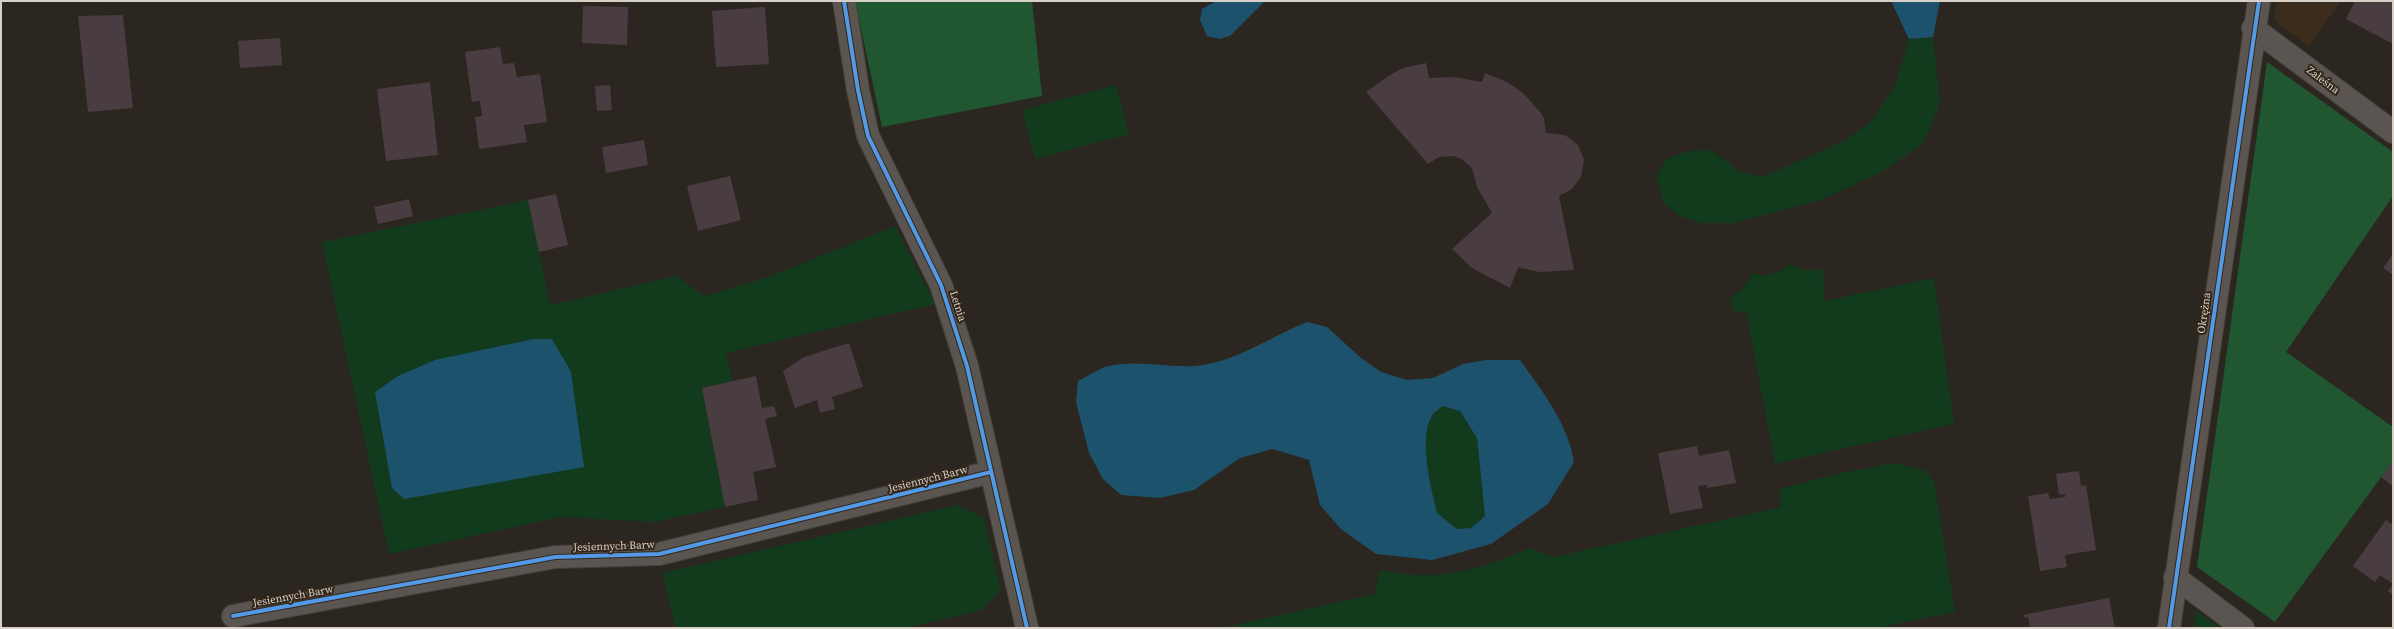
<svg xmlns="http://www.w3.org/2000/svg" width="2394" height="629" font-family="'Source Serif 4',serif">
<rect width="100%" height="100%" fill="#2c2620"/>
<path fill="#3b2c1c" d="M 2277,1 L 2341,1 L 2309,47 L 2274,20 Z"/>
<path fill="#123b1e" d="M 1933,37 L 1940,102 L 1932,124 L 1923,144 L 1883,171 L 1824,199 L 1734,223 L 1701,223 L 1680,216 L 1664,204 L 1656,176 L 1667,159 L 1688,151 L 1711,150 L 1739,171 L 1762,177 L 1842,142 L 1873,120 L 1895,85 L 1909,39 Z
M 1116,85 L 1129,134 L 1035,159 L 1022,110 Z
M 528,200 L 550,305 L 677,276 L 704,296 L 766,278 L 895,226 L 935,304 L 726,353 L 733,381 L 702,388 L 725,507 L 655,522 L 561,517 L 389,554 L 322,242 Z
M 1790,264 L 1803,270 L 1823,270 L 1824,301 L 1934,278 L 1954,424 L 1775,464 L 1746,311 L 1733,312 L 1730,297 L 1742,290 L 1753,273 C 1765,278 1780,273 1790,264 Z
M 1443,406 L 1460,411 L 1477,438 L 1485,516 L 1471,528 L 1457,529 L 1437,513 C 1431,488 1418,439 1432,416 C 1434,412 1439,409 1443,406 Z
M 1895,463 L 1924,470 L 1934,481 L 1955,612 L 1876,628 L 1222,628 L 1375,594 L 1380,570 C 1442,582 1474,571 1530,548 L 1554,557 L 1781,507 L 1779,489 L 1841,473 Z
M 958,505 L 984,518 L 1001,590 L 982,610 L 906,628 L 676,628 L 662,573 Z
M 2196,611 L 2221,628 L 2194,628 Z"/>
<path fill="#205630" d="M 855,1 L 1032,1 L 1042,96 L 882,127 Z
M 2267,62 L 2393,152 L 2393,196 L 2286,352 L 2393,427 L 2393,461 L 2275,622 L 2197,567 Z"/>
<path fill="#1d526c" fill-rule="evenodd" d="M 1216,1 L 1265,1 L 1230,36 L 1220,39 L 1207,36 L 1200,20 L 1202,9 Z
M 1891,1 L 1940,1 L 1933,37 L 1909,39 Z
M 1307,322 L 1327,327 L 1361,358 L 1381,372 L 1407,380 L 1433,378 L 1463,364 L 1486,360 L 1520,360 C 1542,390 1568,424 1574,462 L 1548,504 L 1491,544 L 1432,560 L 1376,554 L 1341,529 L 1320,505 L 1309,460 L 1273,449 L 1240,458 L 1194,490 L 1160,498 L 1121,495 L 1103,479 L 1089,453 L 1076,402 L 1078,381 C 1087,377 1096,370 1105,367 C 1138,358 1171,370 1203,365 C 1240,359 1272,336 1307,322 ZM 1443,406 L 1460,411 L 1477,438 L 1485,516 L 1471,528 L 1457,529 L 1437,513 C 1431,488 1418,439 1432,416 C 1434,412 1439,409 1443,406 Z
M 534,339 L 552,339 L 571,372 L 584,467 L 404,499 L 392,488 L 375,392 L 398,376 L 435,360 Z"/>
<path fill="#4a3d41" d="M 2355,1 L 2393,1 L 2393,44 L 2346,19 Z
M 583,6 L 628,7 L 627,45 L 582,43 Z
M 765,7 L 769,64 L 716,67 L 712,11 Z
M 123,15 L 133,108 L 88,112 L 78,16 Z
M 280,38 L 282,65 L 240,68 L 238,41 Z
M 500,47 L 503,64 L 514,63 L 517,77 L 540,74 L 547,122 L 524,125 L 527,142 L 479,149 L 475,117 L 482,116 L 480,101 L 472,102 L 465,52 Z
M 1426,63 L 1429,78 L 1454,77 L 1482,82 L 1485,73 L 1507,82 L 1522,92 L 1541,113 L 1544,118 L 1546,133 L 1565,135 L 1578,145 L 1584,160 L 1581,177 L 1572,189 L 1559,196 L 1574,270 L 1539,272 L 1518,267 L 1510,288 L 1472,268 L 1452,249 L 1492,213 L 1477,187 L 1472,168 L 1462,159 L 1453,156 L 1439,157 L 1428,164 L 1366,92 L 1390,75 L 1403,68 Z
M 430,82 L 438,155 L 386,161 L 377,89 Z
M 610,85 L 612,110 L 597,111 L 595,86 Z
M 644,140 L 648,165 L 606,173 L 602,147 Z
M 730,176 L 741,220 L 698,231 L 687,186 Z
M 556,194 L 568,245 L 539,252 L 528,200 Z
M 409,199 L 413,216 L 378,224 L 374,207 Z
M 2393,254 L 2393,275 L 2383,268 Z
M 849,343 L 863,387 L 832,397 L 835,409 L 820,413 L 817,400 L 795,408 L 783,371 L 804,357 Z
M 756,376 L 762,408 L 774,406 L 777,416 L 765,419 L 776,467 L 753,472 L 758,500 L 725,507 L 702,388 Z
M 1697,446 L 1699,456 L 1729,450 L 1736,483 L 1707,488 L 1707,485 L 1698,486 L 1703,508 L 1670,514 L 1658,453 Z
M 2393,461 L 2393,486 L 2381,477 Z
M 2079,471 L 2081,486 L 2086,485 L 2096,550 L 2065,555 L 2067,567 L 2040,571 L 2028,496 L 2048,493 L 2050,499 L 2065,497 L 2065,494 L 2059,495 L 2056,474 Z
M 2386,520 L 2393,525 L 2393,595 L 2388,591 L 2393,584 L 2380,575 L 2375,582 L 2353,566 Z
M 2109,598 L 2115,628 L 2030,628 L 2028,617 L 2025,618 L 2024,615 L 2028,614 Z"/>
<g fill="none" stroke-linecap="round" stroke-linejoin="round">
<defs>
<path id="minor" d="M 844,1 L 858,90 L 868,136 L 941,285 L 967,366 L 1027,628
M 2253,28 L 2393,132
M 2175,577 L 2243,628
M 233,616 L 555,557 L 659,554 L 991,472
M 2169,628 L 2259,1"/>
</defs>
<use href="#minor" stroke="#47413b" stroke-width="24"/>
<use href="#minor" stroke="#5a5550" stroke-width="22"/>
<defs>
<path id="cycleway" d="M 844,1 L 858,90 L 868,136 L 941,285 L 967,366 L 1027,628
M 233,616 L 555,557 L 659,554 L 991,472
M 2169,628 L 2259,1"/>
</defs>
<use href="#cycleway" stroke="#32271a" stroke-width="6"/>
<use href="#cycleway" stroke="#5399e6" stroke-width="4"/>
</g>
<g text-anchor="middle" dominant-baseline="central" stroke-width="4" stroke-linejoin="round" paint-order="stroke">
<g font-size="11" fill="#d7d0c7" stroke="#32271a">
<text transform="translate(2323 80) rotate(37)">Zaleśna</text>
<text transform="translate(958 306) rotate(72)">Letnia</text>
<text transform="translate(2204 313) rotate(-82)">Okrężna</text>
<text transform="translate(928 479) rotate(-14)">Jesiennych Barw</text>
<text transform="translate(614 546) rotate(-2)">Jesiennych Barw</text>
<text transform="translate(293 596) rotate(-10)">Jesiennych Barw</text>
</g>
</g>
<rect width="2394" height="629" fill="none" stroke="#d7d0c7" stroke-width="4"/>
</svg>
